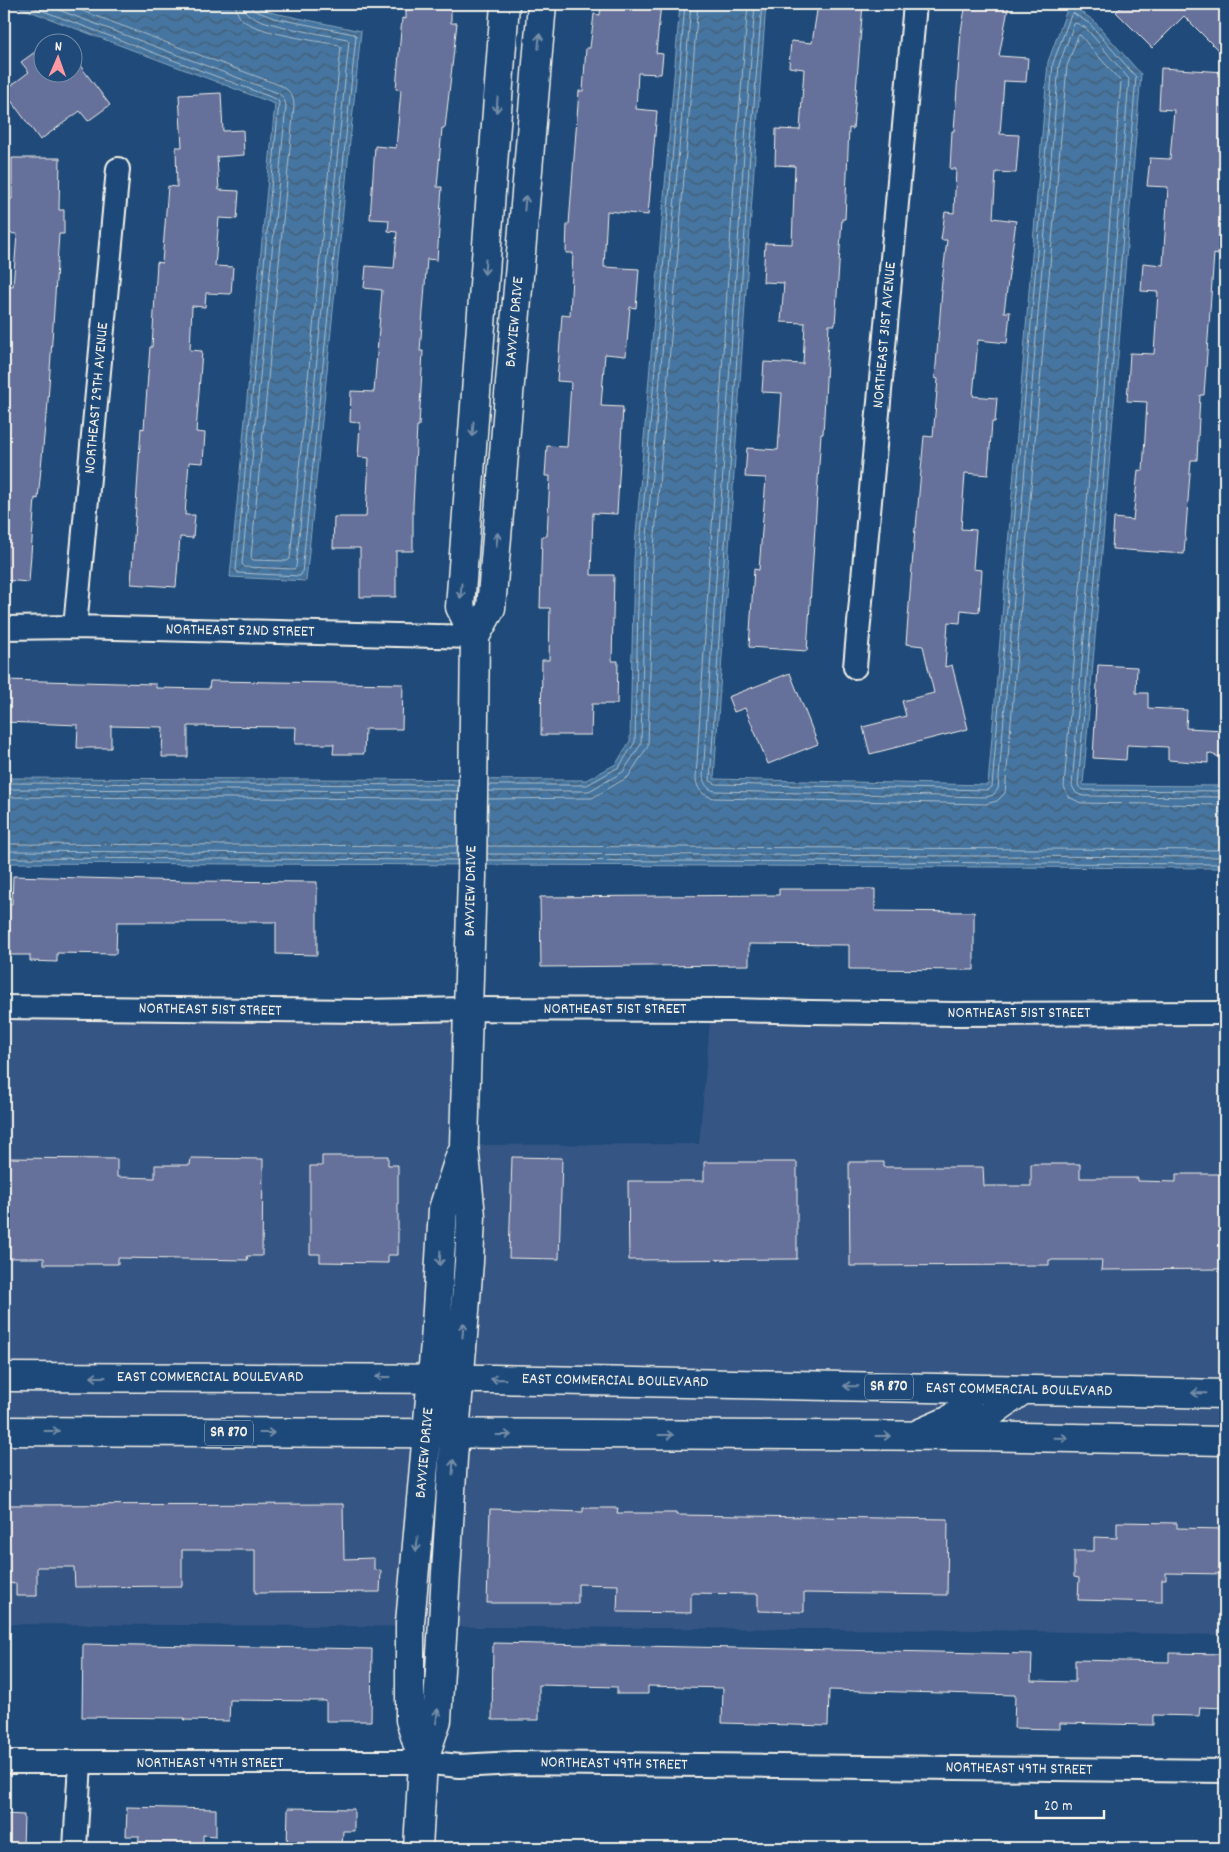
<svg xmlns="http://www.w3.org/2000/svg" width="1229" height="1852" font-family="Dekko,sans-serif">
<defs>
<pattern id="water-waves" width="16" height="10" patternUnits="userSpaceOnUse" patternTransform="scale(1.25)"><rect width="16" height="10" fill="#4474a0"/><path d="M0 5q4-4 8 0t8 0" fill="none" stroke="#465e73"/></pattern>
</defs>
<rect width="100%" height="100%" fill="#1f4a7a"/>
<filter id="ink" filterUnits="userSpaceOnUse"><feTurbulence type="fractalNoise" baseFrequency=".02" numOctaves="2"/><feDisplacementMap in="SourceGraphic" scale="10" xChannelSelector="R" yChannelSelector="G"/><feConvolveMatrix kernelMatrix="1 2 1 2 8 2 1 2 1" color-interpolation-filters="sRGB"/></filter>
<g filter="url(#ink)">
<path fill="#345584" d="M 4,1007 L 468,1017 L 464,1145 L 699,1144 L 710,1020 L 1225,1013 L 1225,1635 L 978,1630 L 4,1624 Z"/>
<path fill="url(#water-waves)" stroke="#8aa6bd" d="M 11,4 L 249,4 L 274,13 L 361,31 L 306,581 L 230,577 L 275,104 Z
M 680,4 L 766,4 L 754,168 L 714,779 L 988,785 L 1048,62 L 1069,4 L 1093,20 L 1141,74 L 1083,785 L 1225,786 L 1225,868 L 4,863 L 4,778 L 586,780 L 616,764 L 630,741 L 634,559 Z"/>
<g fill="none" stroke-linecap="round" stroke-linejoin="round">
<path stroke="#aebfcb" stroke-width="1" d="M 25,4 L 276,99 L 279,102 L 236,570 L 238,573 L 300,576 L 302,573 L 356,36 L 354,34 L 274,18 L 253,10 L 250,4
M 43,4 L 278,93 L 284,98 L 286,106 L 242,564 L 245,567 L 294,569 L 296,567 L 349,41 L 347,39 C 328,35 260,25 248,14 C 244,11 244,8 244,4
M 64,4 L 282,86 C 290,91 294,97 294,106 L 251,557 L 253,560 L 287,561 L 290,559 L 341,47 L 339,45 C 317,41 260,33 244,21 C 238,17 236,11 236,4
M 748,4 L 735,166 L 696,777 C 696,789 703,796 714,798 L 986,804 L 997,801 L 1005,793 L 1067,66 L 1078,36 L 1080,35 L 1121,82 L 1064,787 L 1069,797 L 1081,803 L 1225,805
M 755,4 L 743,167 L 703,777 C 704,785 708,789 715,791 L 986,797 L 993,795 L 998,789 L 1059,65 L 1074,24 L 1076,23 L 1086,28 L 1129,79 L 1072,786 L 1076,793 L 1083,796 L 1225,797
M 762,4 L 749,167 L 710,781 L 716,784 L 987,790 L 992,787 L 1053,63 L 1071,15 L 1073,13 L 1090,24 L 1136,77 L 1078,785 L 1080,788 L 1084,790 L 1225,791
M 4,783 L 458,785
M 488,785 L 587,785 L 619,767 L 635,742 L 639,560 L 685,4
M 4,789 L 458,791
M 488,791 L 589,791 L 623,772 L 641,744 L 645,560 L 691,4
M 4,797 L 458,799
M 488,799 L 592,798 L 628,777 L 648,746 L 653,560 L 698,4
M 4,844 L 457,846
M 487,846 L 1225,850
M 4,851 L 457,854
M 487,854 L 1225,857
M 4,858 L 457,860
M 487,860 L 1225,864"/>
</g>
<path fill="#65709b" stroke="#f4f1e8" d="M 406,4 L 451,4 L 451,23 L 457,23 L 445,128 L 442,128 L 437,187 L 442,187 L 437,260 L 427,259 L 420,351 L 423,351 L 419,426 L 417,426 L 413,506 L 413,551 L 396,551 L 396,597 L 360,597 L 360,548 L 333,548 L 334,517 L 366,517 L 369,458 L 358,457 L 360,423 L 350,422 L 351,391 L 374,392 L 382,290 L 364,288 L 366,266 L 394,268 L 397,232 L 388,231 L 389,220 L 370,219 L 375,146 L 396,148 L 401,90 L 396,89 L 402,18 L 406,19 Z
M 601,4 L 661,4 L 656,53 L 663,54 L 661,74 L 638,73 L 636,109 L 657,111 L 648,215 L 607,211 L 604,267 L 639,269 L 636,308 L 630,307 L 626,356 L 605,354 L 601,406 L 623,407 L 617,514 L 593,513 L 591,575 L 614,575 L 612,661 L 618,661 L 617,704 L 592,704 L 591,735 L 541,735 L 542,660 L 549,660 L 550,608 L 540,608 L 542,536 L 547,536 L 550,476 L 545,476 L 547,446 L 567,447 L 571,382 L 557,381 L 562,315 L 570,316 L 573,253 L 566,253 L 567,224 L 569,224 L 579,91 L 583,91 L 586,48 L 590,48 L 594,14 L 600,15 Z
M 818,4 L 863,4 L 853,129 L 849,128 L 845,219 L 842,219 L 835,325 L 829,325 L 823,434 L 821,434 L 807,651 L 749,647 L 754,569 L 759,570 L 766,478 L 745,477 L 747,448 L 778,450 L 782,393 L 762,392 L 764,362 L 803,364 L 805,323 L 781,322 L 784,283 L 763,282 L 765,243 L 792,244 L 795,166 L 775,165 L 776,129 L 800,130 L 804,69 L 789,67 L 791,41 L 812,43 Z
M 966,4 L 1009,4 L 999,56 L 1028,58 L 1026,82 L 1004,81 L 1000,134 L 1019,135 L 1016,173 L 996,172 L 993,218 L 1016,221 L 1004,312 L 1010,312 L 1007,343 L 978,340 L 973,396 L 997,398 L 995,422 L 992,422 L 988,475 L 965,473 L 961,529 L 976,530 L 973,569 L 982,570 L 979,612 L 961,610 L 960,623 L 948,622 L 945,667 L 952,665 L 968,729 L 870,754 L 863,727 L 906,716 L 902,701 L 934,693 L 923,646 L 906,644 L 915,528 L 916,528 L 924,436 L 933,437 L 938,379 L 935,378 L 942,290 L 941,290 L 947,240 L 941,240 L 945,212 L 954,213 L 956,169 L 950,169 L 952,131 L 954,131 L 961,31 Z
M 1125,4 L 1225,4 L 1225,57 L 1184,16 L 1152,48 L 1116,12 Z
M 42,47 L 42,72 L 72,72 L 72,55 L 110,105 L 88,121 L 80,111 L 40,140 L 4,91 L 29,72 L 21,62 Z
M 1161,68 L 1225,72 L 1225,163 L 1218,255 L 1214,254 L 1204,395 L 1200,395 L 1197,460 L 1191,460 L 1184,554 L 1112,549 L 1114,518 L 1133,520 L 1138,470 L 1143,471 L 1147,402 L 1127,401 L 1130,353 L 1154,354 L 1158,292 L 1141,291 L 1143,263 L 1163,265 L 1168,187 L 1147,186 L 1150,158 L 1170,159 L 1174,110 L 1159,109 Z
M 221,93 L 223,131 L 243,130 L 244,155 L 217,157 L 219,190 L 239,191 L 237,219 L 219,218 L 215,266 L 233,267 L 231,294 L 206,293 L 205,307 L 192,306 L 190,350 L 202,351 L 196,432 L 205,433 L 203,463 L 189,462 L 185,515 L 195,515 L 193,538 L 180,537 L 176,587 L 131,584 L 141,428 L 144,429 L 150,347 L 152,347 L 157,262 L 162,263 L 168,186 L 177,187 L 176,147 L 182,147 L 179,95 Z
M 12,158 L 60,158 L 59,210 L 64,210 L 64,234 L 59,234 L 47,416 L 46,416 L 38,499 L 35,498 L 29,582 L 4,580 L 4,285 L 13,286 L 17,234 L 4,233 L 4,199 L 12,199 Z
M 1098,665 L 1137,667 L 1136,693 L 1148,693 L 1148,708 L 1187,710 L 1186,728 L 1225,730 L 1225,759 L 1208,753 L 1208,763 L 1168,760 L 1168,747 L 1127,745 L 1126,760 L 1093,758 Z
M 790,673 L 818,744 L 768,764 L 745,708 L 734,712 L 728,697 Z
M 4,680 L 156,684 L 156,688 L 209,689 L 210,681 L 403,684 L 402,729 L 365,729 L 364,754 L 333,754 L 334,744 L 295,744 L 296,727 L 188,726 L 188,757 L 162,757 L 163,727 L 111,726 L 111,748 L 77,748 L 78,725 L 4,722 Z
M 13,876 L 187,881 L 317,882 L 317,955 L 276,954 L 276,922 L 117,922 L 116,954 L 57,953 L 57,962 L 30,961 L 30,955 L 4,955 L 4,904 L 12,904 Z
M 779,889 L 875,889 L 875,911 L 974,912 L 974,970 L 849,969 L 849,945 L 749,944 L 749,965 L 541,967 L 540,897 L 779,895 Z
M 322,1156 L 388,1156 L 388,1165 L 398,1165 L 398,1255 L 388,1255 L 388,1263 L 320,1262 L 320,1254 L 310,1254 L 310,1166 L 322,1166 Z
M 512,1157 L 562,1158 L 559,1259 L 509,1258 Z
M 4,1158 L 117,1159 L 117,1177 L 155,1178 L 155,1165 L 190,1165 L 191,1158 L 263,1159 L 262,1256 L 247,1256 L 248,1260 L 118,1258 L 118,1264 L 44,1264 L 44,1258 L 4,1258 Z
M 704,1162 L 797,1162 L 797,1259 L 629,1260 L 628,1181 L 704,1181 Z
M 849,1162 L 884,1162 L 884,1167 L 983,1167 L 984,1186 L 1031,1186 L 1031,1164 L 1080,1164 L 1080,1178 L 1138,1178 L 1138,1181 L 1176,1182 L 1176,1174 L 1225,1174 L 1225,1269 L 1101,1270 L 1102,1260 L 1049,1260 L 1049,1265 L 850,1266 Z
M 343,1504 L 344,1559 L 374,1558 L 374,1570 L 381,1571 L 380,1592 L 255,1593 L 255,1550 L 182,1550 L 182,1586 L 75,1587 L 74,1567 L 37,1567 L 37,1596 L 16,1596 L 16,1583 L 4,1584 L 4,1505 Z
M 583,1508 L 618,1508 L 617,1513 L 676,1513 L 676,1515 L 948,1519 L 947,1595 L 804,1593 L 804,1612 L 758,1611 L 758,1594 L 691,1593 L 691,1613 L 617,1612 L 618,1585 L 578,1584 L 578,1603 L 487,1603 L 490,1509 L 583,1512 Z
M 1117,1522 L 1177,1523 L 1177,1528 L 1225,1529 L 1225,1574 L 1166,1573 L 1166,1580 L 1162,1580 L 1162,1602 L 1078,1600 L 1079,1578 L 1074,1577 L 1074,1551 L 1094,1551 L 1094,1537 L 1117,1538 Z
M 493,1643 L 1032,1654 L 1031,1681 L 1075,1682 L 1075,1660 L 1169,1662 L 1169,1653 L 1225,1654 L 1225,1708 L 1200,1707 L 1199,1716 L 1153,1715 L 1153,1725 L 1060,1723 L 1060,1729 L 1014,1728 L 1015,1695 L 829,1690 L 828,1726 L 722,1723 L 723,1688 L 648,1686 L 648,1694 L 617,1694 L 617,1687 L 539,1685 L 539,1720 L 492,1720 Z
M 83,1644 L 372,1649 L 371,1721 L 326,1721 L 326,1701 L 230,1700 L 229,1721 L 184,1720 L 185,1718 L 82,1717 Z
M 127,1807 L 216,1809 L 216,1836 L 203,1835 L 203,1848 L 138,1848 L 139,1836 L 126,1836 Z
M 288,1808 L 354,1809 L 354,1831 L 343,1831 L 342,1848 L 287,1848 Z
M 4,1814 L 24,1815 L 23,1848 L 4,1848 Z"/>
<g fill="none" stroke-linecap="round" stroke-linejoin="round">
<defs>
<path id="street" d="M 75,627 L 118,169
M 4,628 L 75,627 L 475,637
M 855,667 L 915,4
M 4,1007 L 362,1011 L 468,1009 L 732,1010 L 810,1012 L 955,1014 L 1225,1013
M 4,1762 L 423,1762 L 459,1766 L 515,1763 L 1225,1771
M 75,1848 L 80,1763"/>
<path id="secondary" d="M 475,637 L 460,607 L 505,4
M 423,1762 L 410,1720 L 410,1623 L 435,1343 L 443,1209 L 460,1156
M 418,1848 L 423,1762 L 437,1720 L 453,1458 L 469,1262 L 471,1216 L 464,1145 L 472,876 L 475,637 L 491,608 L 542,4"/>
<path id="primary" d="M 4,1377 L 494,1379 L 1225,1394
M 4,1431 L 976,1436 L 1225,1441
M 920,1433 L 950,1420 L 964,1407 L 972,1389
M 976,1436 L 983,1421 L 995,1410 L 1023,1390"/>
</defs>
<use href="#street" stroke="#f4f1e8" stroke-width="26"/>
<use href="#secondary" stroke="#f4f1e8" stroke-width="31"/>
<use href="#primary" stroke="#f4f1e8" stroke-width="31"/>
<use href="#street" stroke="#1f4a7a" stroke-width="22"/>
<use href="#secondary" stroke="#1f4a7a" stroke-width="28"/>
<use href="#primary" stroke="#1f4a7a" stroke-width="28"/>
</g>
<defs><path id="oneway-shaft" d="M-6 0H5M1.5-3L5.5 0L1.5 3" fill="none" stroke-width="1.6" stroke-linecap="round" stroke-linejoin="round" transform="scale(1.25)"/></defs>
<g stroke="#748da6">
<use href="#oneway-shaft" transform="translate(539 41) rotate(-85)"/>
<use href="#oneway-shaft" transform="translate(497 105) rotate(94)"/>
<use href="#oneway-shaft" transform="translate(525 203) rotate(-85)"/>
<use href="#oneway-shaft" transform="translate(485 267) rotate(94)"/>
<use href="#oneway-shaft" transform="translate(473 429) rotate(94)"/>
<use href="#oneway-shaft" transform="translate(497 540) rotate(-85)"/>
<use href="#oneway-shaft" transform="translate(461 591) rotate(94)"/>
<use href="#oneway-shaft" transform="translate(440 1258) rotate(93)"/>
<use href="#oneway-shaft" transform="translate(463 1330) rotate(-86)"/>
<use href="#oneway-shaft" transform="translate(98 1377) rotate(-180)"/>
<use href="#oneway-shaft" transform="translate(383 1377) rotate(-180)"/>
<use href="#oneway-shaft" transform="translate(498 1379) rotate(-179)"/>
<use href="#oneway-shaft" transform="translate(851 1386) rotate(-179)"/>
<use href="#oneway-shaft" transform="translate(1199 1393) rotate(-179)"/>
<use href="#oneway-shaft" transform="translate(52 1431)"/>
<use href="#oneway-shaft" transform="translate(267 1433)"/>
<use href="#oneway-shaft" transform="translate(504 1435)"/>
<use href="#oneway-shaft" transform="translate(666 1435)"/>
<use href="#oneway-shaft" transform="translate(883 1436)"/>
<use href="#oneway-shaft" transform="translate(1061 1438) rotate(1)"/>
<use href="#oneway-shaft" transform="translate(453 1467) rotate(-87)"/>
<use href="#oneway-shaft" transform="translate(417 1544) rotate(95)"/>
<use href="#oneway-shaft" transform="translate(437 1716) rotate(-83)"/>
</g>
</g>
<g text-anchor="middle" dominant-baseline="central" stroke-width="4" stroke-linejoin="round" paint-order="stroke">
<g fill="#1f4a7a" stroke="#b4bfc7" stroke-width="1">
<rect x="865" y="1374.5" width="48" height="25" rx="4"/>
<rect x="205" y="1420.5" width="48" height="25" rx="4"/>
</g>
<g font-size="15" font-weight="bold" fill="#f4f1e8">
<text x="889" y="1387">SR 870</text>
<text x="229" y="1433">SR 870</text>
</g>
<g font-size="16" fill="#f4f1e8" stroke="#1f4a7a">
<text transform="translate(515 322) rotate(-85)">BAYVIEW DRIVE</text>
<text transform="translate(885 335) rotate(-85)">NORTHEAST 31ST AVENUE</text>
<text transform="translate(97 398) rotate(-85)">NORTHEAST 29TH AVENUE</text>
<text transform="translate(240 631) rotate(1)">NORTHEAST 52ND STREET</text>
<text transform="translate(471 891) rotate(-89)">BAYVIEW DRIVE</text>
<text x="615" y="1009">NORTHEAST 51ST STREET</text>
<text transform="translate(210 1010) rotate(1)">NORTHEAST 51ST STREET</text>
<text x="1019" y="1013">NORTHEAST 51ST STREET</text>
<text x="210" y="1377">EAST COMMERCIAL BOULEVARD</text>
<text transform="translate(615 1381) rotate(1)">EAST COMMERCIAL BOULEVARD</text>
<text transform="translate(1019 1390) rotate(1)">EAST COMMERCIAL BOULEVARD</text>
<text transform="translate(425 1453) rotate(-85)">BAYVIEW DRIVE</text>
<text x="210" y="1763">NORTHEAST 49TH STREET</text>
<text transform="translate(614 1764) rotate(1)">NORTHEAST 49TH STREET</text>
<text transform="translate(1019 1769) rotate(1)">NORTHEAST 49TH STREET</text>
</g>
</g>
<rect width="1229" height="1852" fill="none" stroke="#1f4a7a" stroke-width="20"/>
<rect x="10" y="10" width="1209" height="1832" fill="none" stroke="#f4f1e8" stroke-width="2" filter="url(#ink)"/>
<g transform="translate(58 58) rotate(2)"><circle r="24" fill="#1f4a7a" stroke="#748da6"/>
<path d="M0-4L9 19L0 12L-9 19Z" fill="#ff9aa2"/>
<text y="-8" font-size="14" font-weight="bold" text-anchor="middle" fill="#f4f1e8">N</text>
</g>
<path d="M1036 1810v8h68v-8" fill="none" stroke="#f4f1e8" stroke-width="2.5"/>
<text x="1044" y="1810" font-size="15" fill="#f4f1e8" stroke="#1f4a7a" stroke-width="4" paint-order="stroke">20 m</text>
</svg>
